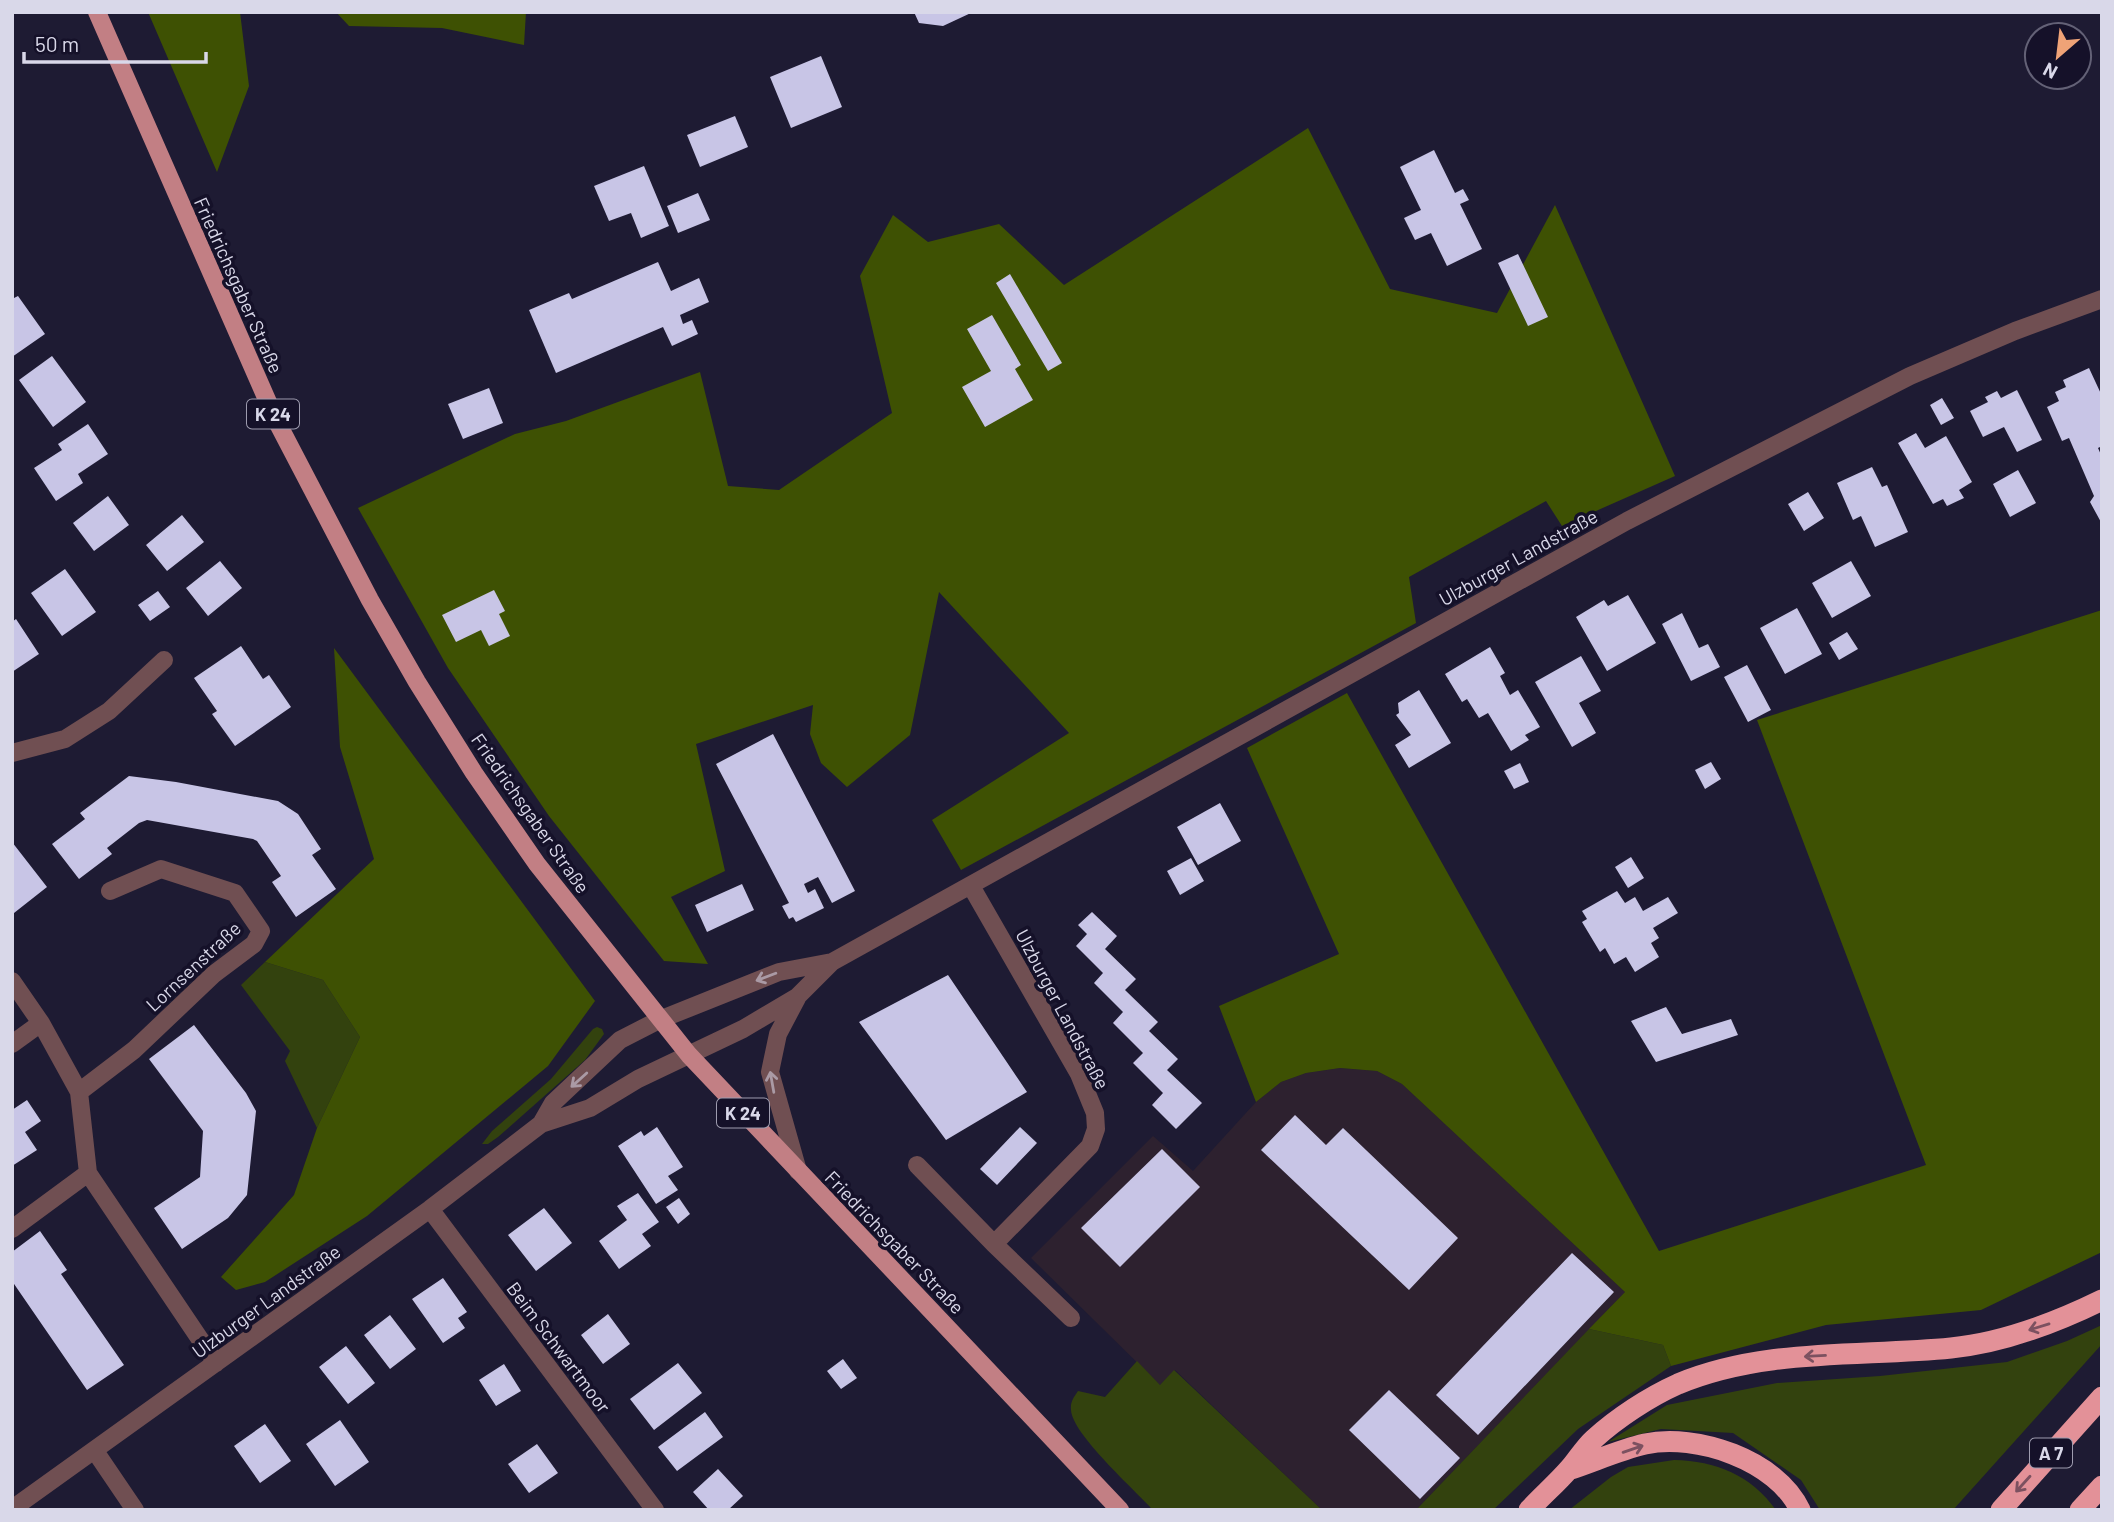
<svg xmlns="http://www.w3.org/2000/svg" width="2114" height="1522" font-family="Barlow,sans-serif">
<rect width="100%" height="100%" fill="#1e1b33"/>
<path fill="#2d212f" d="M 1340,1068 L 1377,1071 L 1402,1084 L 1625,1292 L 1416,1510 L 1322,1510 L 1175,1370 L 1160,1385 L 1031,1258 L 1153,1136 L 1193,1171 L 1256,1102 L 1281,1082 L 1306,1073 Z"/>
<path fill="#33420e" d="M 265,962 L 323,980 L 360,1037 L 317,1128 L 285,1061 L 290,1051 L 241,985 Z
M 597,1027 L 602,1029 L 604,1034 L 585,1060 L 498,1137 L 488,1144 L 482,1144 L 492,1131 L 551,1079 L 593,1029 Z
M 2102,1325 L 2102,1344 L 1953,1510 L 1820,1510 L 1801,1480 L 1733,1433 L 1661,1429 L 1608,1442 L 1667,1405 L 1777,1383 L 1880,1376 L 2007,1362 L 2067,1341 Z
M 1589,1329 L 1663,1345 L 1671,1366 L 1578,1429 L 1493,1510 L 1416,1510 Z
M 1137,1361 L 1160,1385 L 1174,1370 L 1322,1510 L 1153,1510 C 1135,1490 1072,1434 1071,1410 C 1070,1402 1074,1397 1078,1391 L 1105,1397 Z
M 1674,1460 C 1716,1461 1751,1475 1776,1510 L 1569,1510 L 1611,1477 L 1628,1467 Z"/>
<path fill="#3e5103" d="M 148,12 L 240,12 L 249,86 L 217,172 Z
M 336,12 L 526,12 L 524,45 L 442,28 L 349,26 Z
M 1308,128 L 1390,289 L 1497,313 L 1555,205 L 1675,476 L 1562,526 L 1546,501 L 1409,577 L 1416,623 L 961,870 L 932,820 L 1069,733 L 939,592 L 910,735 L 847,787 L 821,763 L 810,734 L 813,705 L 696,744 L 725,871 L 671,897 L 708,964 L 664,961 L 549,816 L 448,668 L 358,508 L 515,434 L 566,421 L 700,372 L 728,486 L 779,490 L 892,413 L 860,276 L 893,215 L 928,242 L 999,224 L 1064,285 Z
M 2102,610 L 2102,1252 L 1981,1310 L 1826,1325 L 1671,1366 L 1663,1345 L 1589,1329 L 1625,1292 L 1402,1084 L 1377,1071 L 1340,1068 L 1306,1073 L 1281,1082 L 1256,1102 L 1219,1006 L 1339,954 L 1247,748 L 1347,693 L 1659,1251 L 1926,1165 L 1757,720 Z
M 334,648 L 595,1001 L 548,1066 L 367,1216 L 265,1282 L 236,1290 L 221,1277 L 294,1195 L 317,1128 L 360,1037 L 323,980 L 265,962 L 374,859 L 340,747 Z"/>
<path fill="#c8c5e6" d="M 914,12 L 973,12 L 943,26 L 919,23 Z
M 821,56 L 842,107 L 791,128 L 770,77 Z
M 735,116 L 748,147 L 700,167 L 687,135 Z
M 1434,150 L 1455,193 L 1463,189 L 1469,200 L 1460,204 L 1482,249 L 1447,266 L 1431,233 L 1415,240 L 1404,218 L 1421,210 L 1400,167 Z
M 644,166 L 669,226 L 641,238 L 631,213 L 609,221 L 594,186 Z
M 698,193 L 710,220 L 678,233 L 667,206 Z
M 1518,254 L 1548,317 L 1528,326 L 1498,263 Z
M 658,262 L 671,291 L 699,278 L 709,302 L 680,315 L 683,324 L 692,320 L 698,334 L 672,346 L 663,327 L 556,373 L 529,310 L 569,293 L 572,299 Z
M 1010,274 L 1062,363 L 1048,371 L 996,283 Z
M 18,296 L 45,334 L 12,357 L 12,299 Z
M 992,315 L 1021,365 L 1015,369 L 1033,400 L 985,427 L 962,387 L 991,371 L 967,329 Z
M 52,356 L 86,402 L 53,427 L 19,380 Z
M 2089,368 L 2102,396 L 2102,446 L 2098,448 L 2102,457 L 2102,524 L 2090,502 L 2094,496 L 2069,438 L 2062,441 L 2047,407 L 2059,401 L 2055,392 L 2066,387 L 2063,380 Z
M 489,388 L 503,423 L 463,439 L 448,404 Z
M 2017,390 L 2042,440 L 2017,452 L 2004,427 L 1983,437 L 1970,411 L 1988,402 L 1985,397 L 1997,391 L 2001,398 Z
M 1942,398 L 1954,418 L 1941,425 L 1930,405 Z
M 88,424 L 108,454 L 78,474 L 83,483 L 56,501 L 34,468 L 62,450 L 58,444 Z
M 1916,433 L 1925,448 L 1946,436 L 1972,482 L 1959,490 L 1964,498 L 1947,506 L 1943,499 L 1933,504 L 1898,443 Z
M 1872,467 L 1882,487 L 1887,485 L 1908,532 L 1875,547 L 1861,516 L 1853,520 L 1837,483 Z
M 2018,470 L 2036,503 L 2010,517 L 1993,484 Z
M 1808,492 L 1824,518 L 1804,531 L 1788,504 Z
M 108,496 L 129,525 L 94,551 L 73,523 Z
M 182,515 L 204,542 L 167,571 L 146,545 Z
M 220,561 L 242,588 L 208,616 L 186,588 Z
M 1851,561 L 1871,596 L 1832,618 L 1812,583 Z
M 65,569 L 96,612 L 62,636 L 31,593 Z
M 494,590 L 505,611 L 499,614 L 510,636 L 489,646 L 481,630 L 456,642 L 442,615 Z
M 158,591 L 170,607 L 150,621 L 138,605 Z
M 1628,595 L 1656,643 L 1607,671 L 1576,617 L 1604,600 L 1608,606 Z
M 1797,608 L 1822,654 L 1785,674 L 1760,628 Z
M 1682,613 L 1699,648 L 1708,644 L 1720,667 L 1691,681 L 1662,624 Z
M 16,619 L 39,654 L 12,672 L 12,622 Z
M 1847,632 L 1858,649 L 1839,660 L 1829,643 Z
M 241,646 L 263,679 L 269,675 L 291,707 L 235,746 L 212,714 L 217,711 L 194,678 Z
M 1490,647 L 1505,673 L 1500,676 L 1510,695 L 1518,690 L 1540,727 L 1525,735 L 1529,740 L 1511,751 L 1488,713 L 1479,718 L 1467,699 L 1462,702 L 1445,674 Z
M 1581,656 L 1601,691 L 1579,703 L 1596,733 L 1572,747 L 1535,682 Z
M 1747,665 L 1771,710 L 1748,722 L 1724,677 Z
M 1419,690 L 1451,743 L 1409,768 L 1395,745 L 1411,735 L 1396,715 L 1399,713 L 1398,703 Z
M 773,734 L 855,891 L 832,903 L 818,877 L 804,884 L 808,893 L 815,889 L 824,908 L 796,922 L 793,917 L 789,919 L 782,906 L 789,903 L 716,764 Z
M 1711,762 L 1721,779 L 1705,789 L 1695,770 Z
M 1520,763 L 1529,782 L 1514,789 L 1504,771 Z
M 129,776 L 176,782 L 278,801 L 298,814 L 321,849 L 312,855 L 336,889 L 296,917 L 272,882 L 281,876 L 257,841 L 253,839 L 147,820 L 139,823 L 107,848 L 112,854 L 79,879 L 52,844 L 85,819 L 80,813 Z
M 1220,803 L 1241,841 L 1198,865 L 1177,827 Z
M 12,842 L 47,887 L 14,913 L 12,911 Z
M 1631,857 L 1644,878 L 1628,888 L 1615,867 Z
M 1191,858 L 1204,881 L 1180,895 L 1167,871 Z
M 742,884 L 754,910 L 707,932 L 695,905 Z
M 1617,891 L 1625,903 L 1635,897 L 1643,911 L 1668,897 L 1678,913 L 1653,928 L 1659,938 L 1651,943 L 1659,957 L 1635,972 L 1626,957 L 1614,964 L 1605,948 L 1600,952 L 1582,922 L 1587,919 L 1582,911 Z
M 1092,912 L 1117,936 L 1105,949 L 1136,979 L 1125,990 L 1158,1022 L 1149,1031 L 1178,1059 L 1167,1070 L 1202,1103 L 1176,1129 L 1152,1105 L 1163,1093 L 1133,1063 L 1143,1053 L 1113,1023 L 1123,1012 L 1094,983 L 1103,973 L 1076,946 L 1087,934 L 1078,925 Z
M 948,975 L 1027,1092 L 946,1140 L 859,1022 Z
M 1666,1007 L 1682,1034 L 1731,1019 L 1738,1035 L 1656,1062 L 1631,1021 Z
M 194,1025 L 246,1093 L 256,1111 L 247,1195 L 228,1218 L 182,1249 L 154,1208 L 200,1177 L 203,1131 L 149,1059 Z
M 27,1100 L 41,1121 L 25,1132 L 37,1150 L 12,1166 L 12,1110 Z
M 1295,1115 L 1326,1145 L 1343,1128 L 1458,1238 L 1409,1290 L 1261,1150 Z
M 657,1127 L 683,1167 L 668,1176 L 678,1190 L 656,1204 L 618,1146 L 641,1131 L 644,1136 Z
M 1020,1127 L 1037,1143 L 997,1185 L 980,1169 Z
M 1162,1149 L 1200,1187 L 1120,1267 L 1081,1228 Z
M 638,1193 L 659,1222 L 642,1234 L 651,1246 L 619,1269 L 599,1241 L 627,1220 L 617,1206 Z
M 679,1198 L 690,1214 L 678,1224 L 666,1207 Z
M 544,1208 L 572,1243 L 536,1271 L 508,1235 Z
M 40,1231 L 67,1270 L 61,1274 L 124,1365 L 87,1390 L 12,1281 L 12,1252 Z
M 1572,1253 L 1614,1292 L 1478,1435 L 1436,1395 Z
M 443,1278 L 467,1312 L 458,1318 L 465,1328 L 443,1343 L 412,1299 Z
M 608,1314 L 630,1344 L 603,1364 L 581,1335 Z
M 390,1315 L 416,1349 L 390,1369 L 364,1335 Z
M 346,1346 L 375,1383 L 348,1404 L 319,1367 Z
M 843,1359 L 857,1378 L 841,1389 L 827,1371 Z
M 678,1363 L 702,1393 L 654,1430 L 630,1399 Z
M 504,1364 L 521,1391 L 496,1406 L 479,1380 Z
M 1389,1390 L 1460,1458 L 1420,1499 L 1349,1430 Z
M 705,1412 L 723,1437 L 677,1471 L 658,1447 Z
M 340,1420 L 369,1462 L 335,1486 L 306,1444 Z
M 265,1424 L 291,1461 L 260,1483 L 234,1446 Z
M 537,1444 L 558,1473 L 529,1493 L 508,1464 Z
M 718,1469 L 743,1496 L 728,1510 L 709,1510 L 693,1492 Z"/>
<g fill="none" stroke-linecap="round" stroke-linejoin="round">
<path stroke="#704f52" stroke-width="18" d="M 12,753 L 65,739 L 109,711 L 164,660
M 971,886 L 1079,1074 L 1095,1113 L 1096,1129 L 1090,1146 L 994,1244
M 12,981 L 41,1023 L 79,1092 L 88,1173 L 216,1363
M 797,998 L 778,1034 L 770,1072 L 798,1171
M 12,1044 L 41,1023
M 79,1092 L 134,1050 L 214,974 L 254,944 L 261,931 L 235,893 L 161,869 L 110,891
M 541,1124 L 553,1103 L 620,1040 L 659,1020 L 779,972 L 832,962
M 917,1165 L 994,1244 L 1071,1318
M 430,1209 L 655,1510
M 12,1229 L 88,1173
M 95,1451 L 135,1510
M 12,1509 L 430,1209 L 541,1124 L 590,1108 L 638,1079 L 743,1029 L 797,997 L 832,962 L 1627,521 L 1910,376 L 2015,331 L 2102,299"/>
<path stroke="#c27f84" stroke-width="18" d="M 97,12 L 275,418 L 370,600 L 417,682 L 474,773 L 537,864 L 689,1055 L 1120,1510"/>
<path stroke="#e39198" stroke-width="21" d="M 1568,1470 C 1593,1462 1619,1450 1645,1444 C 1696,1433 1777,1460 1800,1510
M 1529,1510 C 1542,1496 1557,1483 1570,1468 C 1578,1459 1584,1448 1594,1439 C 1617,1418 1649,1397 1678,1384 C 1764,1348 1859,1357 1951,1348 C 2003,1343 2055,1323 2102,1300
M 2001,1510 L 2102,1397
M 2080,1510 L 2102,1486"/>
</g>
<defs><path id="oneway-shaft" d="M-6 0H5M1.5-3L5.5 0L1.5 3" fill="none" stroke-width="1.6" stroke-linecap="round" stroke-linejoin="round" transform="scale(1.75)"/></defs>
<g stroke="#aa9aa5">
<use href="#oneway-shaft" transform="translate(766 977) rotate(159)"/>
<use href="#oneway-shaft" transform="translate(579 1080) rotate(138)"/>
<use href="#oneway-shaft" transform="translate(772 1082) rotate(-100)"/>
</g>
<g stroke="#7c5160">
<use href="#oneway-shaft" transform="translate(2039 1327) rotate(163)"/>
<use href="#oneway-shaft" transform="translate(1815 1356) rotate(177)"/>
<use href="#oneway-shaft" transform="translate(1633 1449) rotate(-19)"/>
<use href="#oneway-shaft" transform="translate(2023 1484) rotate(132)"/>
</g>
<g text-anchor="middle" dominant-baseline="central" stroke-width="7" stroke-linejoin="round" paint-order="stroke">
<g fill="#151129" stroke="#9e9caf" stroke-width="2">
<rect x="247" y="399.5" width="52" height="29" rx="5"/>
<rect x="717" y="1098.5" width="52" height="29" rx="5"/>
<rect x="2030" y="1438.5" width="42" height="29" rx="5"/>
</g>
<g font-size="18" font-weight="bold" fill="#d9d8e9">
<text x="273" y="414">K 24</text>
<text x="743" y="1113">K 24</text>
<text x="2051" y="1453">A 7</text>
</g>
<g font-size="19" fill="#d9d8e9" stroke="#151129">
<text transform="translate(239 285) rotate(66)">Friedrichsgaber Straße</text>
<text transform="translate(1518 557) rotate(-29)">Ulzburger Landstraße</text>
<text transform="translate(531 813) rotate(55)">Friedrichsgaber Straße</text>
<text transform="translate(193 966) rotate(-43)">Lornsenstraße</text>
<text transform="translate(1063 1009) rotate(62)">Ulzburger Landstraße</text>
<text transform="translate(895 1242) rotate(46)">Friedrichsgaber Straße</text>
<text transform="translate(266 1301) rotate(-36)">Ulzburger Landstraße</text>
<text transform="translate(559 1347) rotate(53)">Beim Schwartmoor</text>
</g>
</g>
<rect width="2114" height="1522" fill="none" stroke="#d9d8e9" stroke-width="28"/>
<g transform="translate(2058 56) rotate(208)"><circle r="33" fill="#151129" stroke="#636176" stroke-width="2"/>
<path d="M0-5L12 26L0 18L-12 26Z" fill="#efa377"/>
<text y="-10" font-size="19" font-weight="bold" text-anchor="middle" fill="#d9d8e9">N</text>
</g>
<path d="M24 52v10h182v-10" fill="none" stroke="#d9d8e9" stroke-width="3.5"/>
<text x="35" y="52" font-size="21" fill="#d9d8e9" stroke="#151129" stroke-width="5" paint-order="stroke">50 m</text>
</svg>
